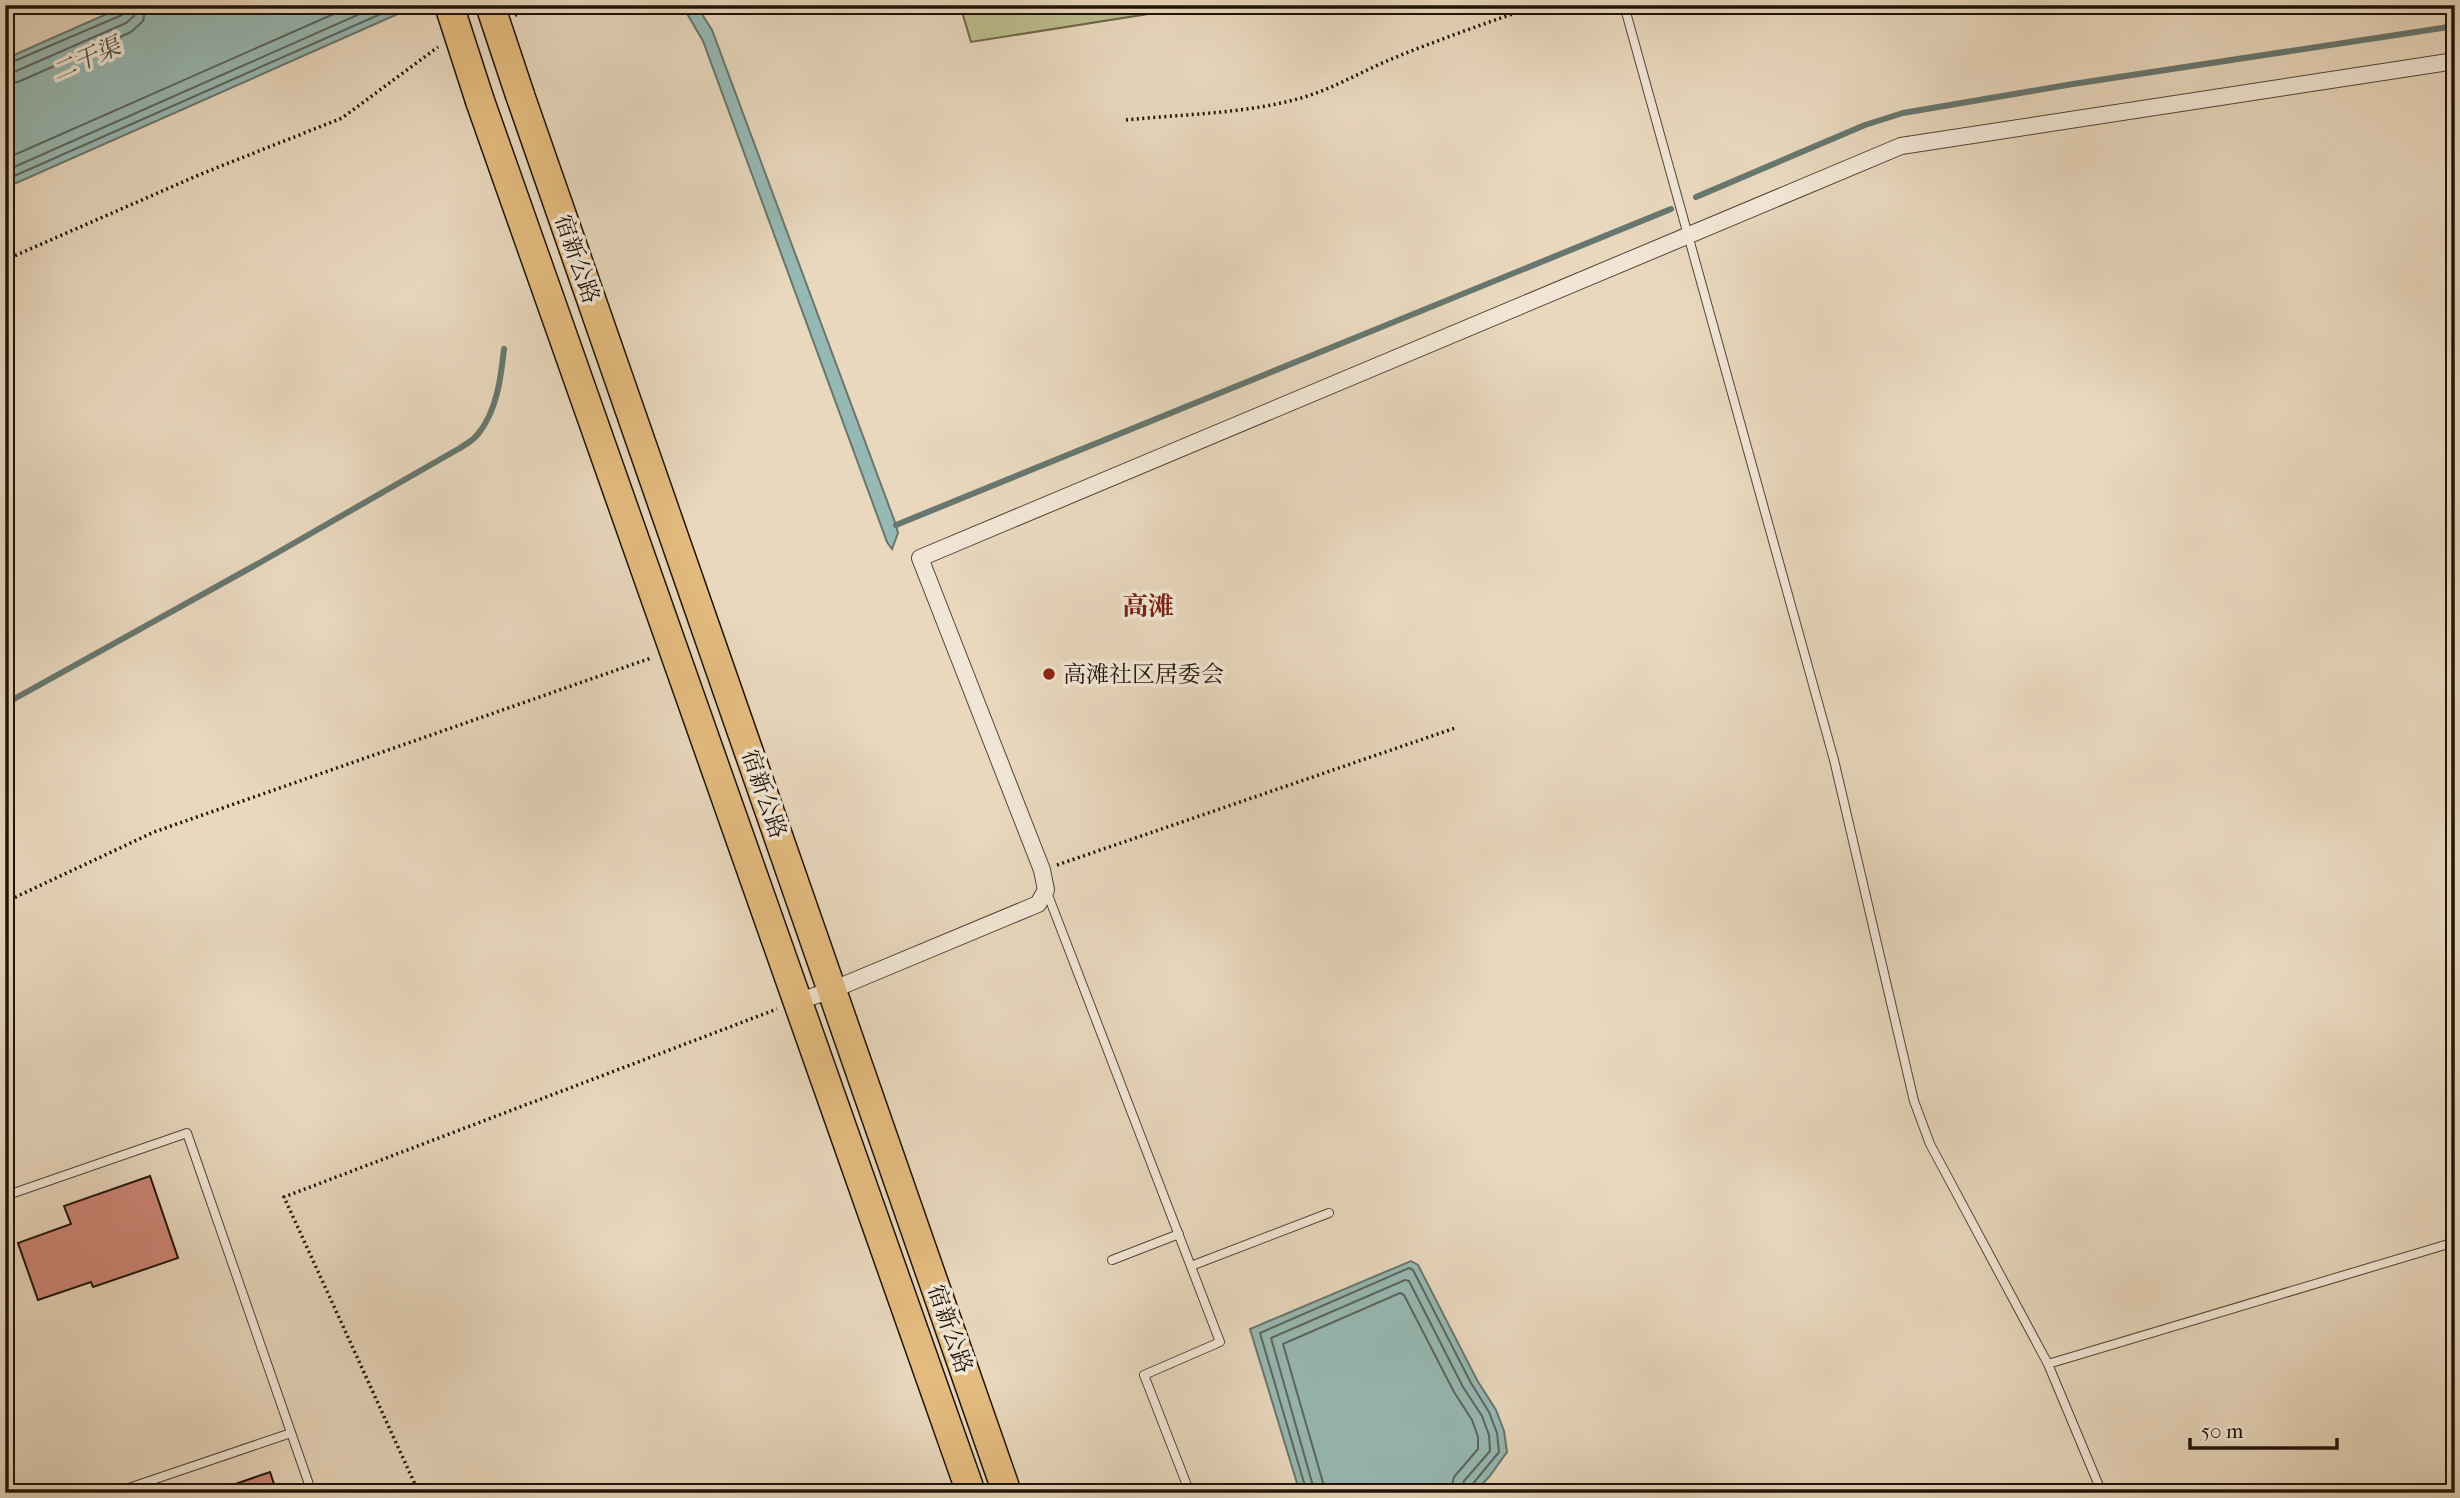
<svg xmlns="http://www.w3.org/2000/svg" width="2460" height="1498" font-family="'IM FELL French Canon','Noto Serif SC',serif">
<rect width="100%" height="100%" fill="#e9d8be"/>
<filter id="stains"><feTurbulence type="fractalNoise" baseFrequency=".00286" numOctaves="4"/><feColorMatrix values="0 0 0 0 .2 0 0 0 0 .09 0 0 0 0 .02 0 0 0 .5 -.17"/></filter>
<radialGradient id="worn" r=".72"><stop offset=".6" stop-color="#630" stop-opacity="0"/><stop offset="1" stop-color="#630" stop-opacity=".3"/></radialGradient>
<path fill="#bcbd8e" stroke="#6e684a" stroke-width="2" d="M 960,5 L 1205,5 L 971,42 Z"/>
<path fill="#97b9b4" stroke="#67776f" stroke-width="2" d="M 127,5 L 418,5 L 5,188 L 5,59 Z
M 682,5 L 696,5 L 712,30 L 896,525 L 898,533 L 892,549 L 887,542 L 703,41 Z
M 1411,1261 L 1418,1265 L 1477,1380 L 1496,1410 L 1504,1431 L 1507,1452 L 1489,1477 L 1474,1493 L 1300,1493 L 1250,1329 Z"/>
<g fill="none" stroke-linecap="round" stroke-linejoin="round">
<path stroke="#5b665e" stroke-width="2" d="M 5,65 L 122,15 L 127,11 L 127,5
M 5,74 L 14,72 L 126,23 L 134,16 L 136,5
M 5,84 L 18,82 L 131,32 L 143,21 L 146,5
M 5,159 L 354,5
M 5,171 L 380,5
M 5,180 L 401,5
M 1307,1493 L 1260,1333 L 1409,1268 L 1413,1270 L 1471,1383 L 1489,1412 L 1497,1433 L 1499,1452 L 1471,1486 L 1469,1493
M 1315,1493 L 1271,1338 L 1405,1280 L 1409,1281 L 1463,1387 L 1482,1416 L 1489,1435 L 1490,1451 L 1464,1481 L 1461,1493
M 1326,1493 L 1283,1344 L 1400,1293 L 1404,1295 L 1454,1392 L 1472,1420 L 1478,1437 L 1478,1449 L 1454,1477 L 1450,1493"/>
<path stroke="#67776f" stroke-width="6" d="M 1696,197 L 1865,125 L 1903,113 L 2073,84 L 2455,26
M 896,525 L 1671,209
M 5,704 L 261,562 L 460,448 C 466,444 474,440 478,434 C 497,411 501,377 504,349"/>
</g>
<path fill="#cf8678" stroke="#1f1407" stroke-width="2" d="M 150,1176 L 178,1258 L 93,1287 L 91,1282 L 38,1300 L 18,1243 L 71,1224 L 64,1206 Z
M 270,1472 L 277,1493 L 218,1493 L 218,1490 Z"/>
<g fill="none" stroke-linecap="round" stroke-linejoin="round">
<defs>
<path id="lane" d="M 1624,5 L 1834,760 L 1914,1101 L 1930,1144 L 2048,1364 L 2102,1493
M 1046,890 L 1220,1342 L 1144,1375 L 1190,1493
M 5,1196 L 187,1133 L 312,1493
M 1112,1260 L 1179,1234
M 1191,1266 L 1329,1213
M 2048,1364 L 2455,1242
M 114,1493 L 291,1433"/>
<path id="street" d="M 799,1001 L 832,990 L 1038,904 L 1046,890 L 1042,870 L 920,558 L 1901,146 L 2455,61"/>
<path id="highway" d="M 520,95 L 1007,1493
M 480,101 L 971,1493"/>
</defs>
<use href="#lane" stroke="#524535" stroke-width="10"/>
<use href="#street" stroke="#524535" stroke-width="18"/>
<use href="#highway" stroke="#1f1407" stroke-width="31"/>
<path stroke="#1f1407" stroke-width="3.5" stroke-dasharray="2 3.5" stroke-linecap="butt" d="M 515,15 L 554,5
M 1126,120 C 1183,114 1245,114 1301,98 C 1332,89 1359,73 1389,60 C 1438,40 1488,22 1539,5
M 5,260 L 201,174 L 342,118 L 438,47
M 1057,865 L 1455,728
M 5,902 L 154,832 L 651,658
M 419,1493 L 284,1197 L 777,1009"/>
<use href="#lane" stroke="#f1e6d5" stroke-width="8"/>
<use href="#street" stroke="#f1e6d5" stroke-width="16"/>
<use href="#highway" stroke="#e4bc7f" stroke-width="28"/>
<defs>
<path id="highway-bridge" d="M 449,5 L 480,101
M 490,5 L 520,95"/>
</defs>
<use href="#highway-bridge" stroke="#1f1407" stroke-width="31" stroke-linecap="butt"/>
<use href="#highway-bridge" stroke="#e4bc7f" stroke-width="28"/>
</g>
<circle fill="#8f2418" stroke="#f1e6d5" stroke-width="2.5" cx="1049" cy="674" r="7"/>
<g text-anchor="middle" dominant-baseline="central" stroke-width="7" stroke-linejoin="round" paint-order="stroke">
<g font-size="23" fill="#1f1407" stroke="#f1e6d5">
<text transform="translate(577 259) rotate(71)">宿新公路</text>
<text transform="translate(764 794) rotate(71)">宿新公路</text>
<text transform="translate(950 1329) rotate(71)">宿新公路</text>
</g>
<g font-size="23" fill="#1f1407" stroke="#f1e6d5" text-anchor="start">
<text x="1063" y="674">高滩社区居委会</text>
</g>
<g font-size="24" font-style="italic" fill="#494e44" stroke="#f1e6d5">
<text transform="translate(86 59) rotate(-24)">二干渠</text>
</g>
<g font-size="26" font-weight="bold" fill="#7a1f14" stroke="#f1e6d5">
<text x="1148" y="606">高滩</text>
</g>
</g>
<rect width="2460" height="1498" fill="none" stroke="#e9d8be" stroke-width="28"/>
<rect x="7" y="7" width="2446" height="1484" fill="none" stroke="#1f1407" stroke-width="3.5"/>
<rect x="14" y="14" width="2432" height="1470" fill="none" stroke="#1f1407" stroke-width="2"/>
<path d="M2190 1438v10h147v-10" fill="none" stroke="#1f1407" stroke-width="3.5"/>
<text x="2201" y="1438" font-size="21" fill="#1f1407" stroke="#f1e6d5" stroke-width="5" paint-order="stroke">50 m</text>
<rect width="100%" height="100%" filter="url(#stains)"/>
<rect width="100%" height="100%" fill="url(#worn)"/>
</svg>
